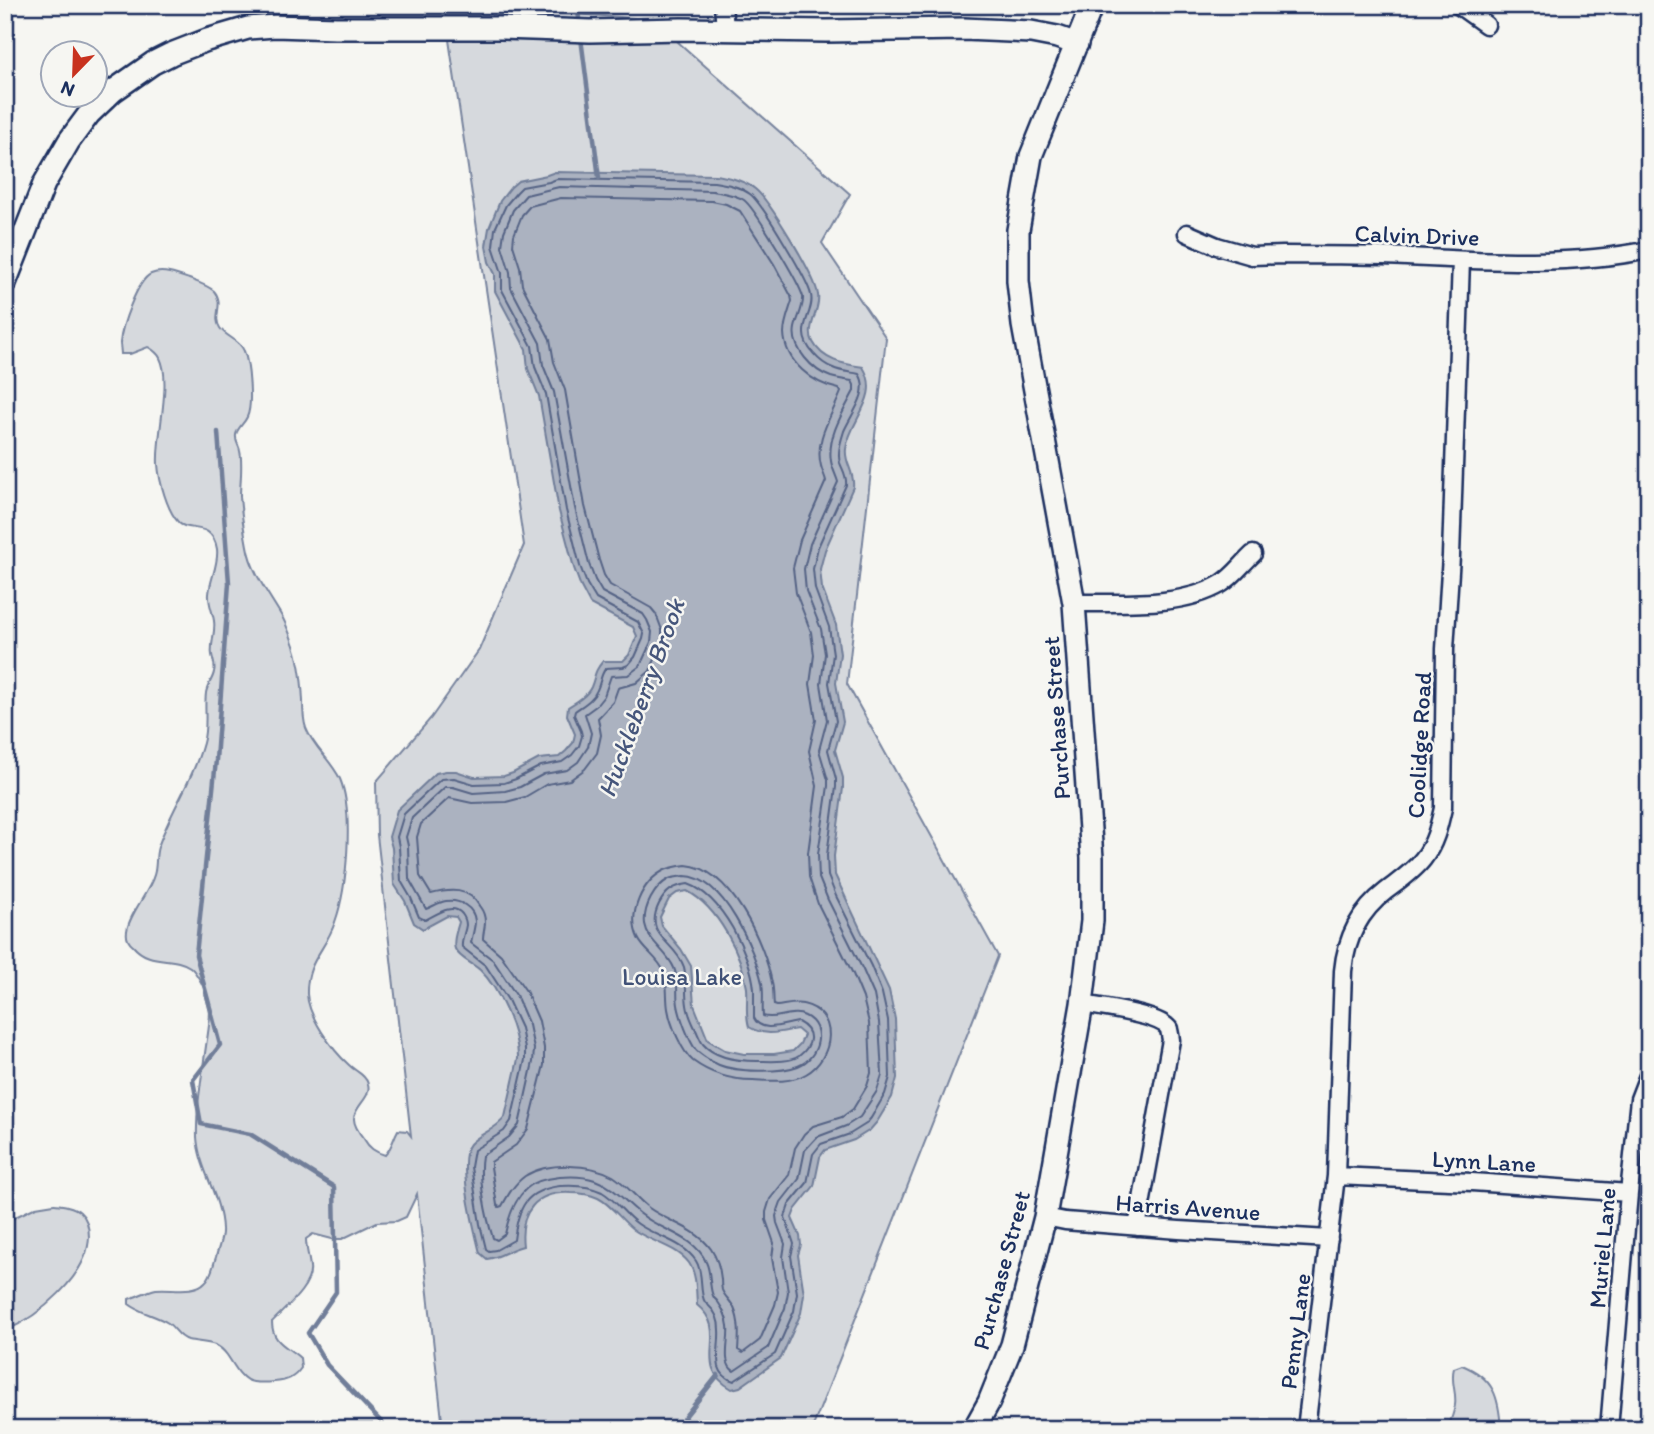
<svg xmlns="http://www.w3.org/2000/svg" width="1654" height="1434" font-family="Itim,sans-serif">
<rect width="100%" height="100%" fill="#f6f6f2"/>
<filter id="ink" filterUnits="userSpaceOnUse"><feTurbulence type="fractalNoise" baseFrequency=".0143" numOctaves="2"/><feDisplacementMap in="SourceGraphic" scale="14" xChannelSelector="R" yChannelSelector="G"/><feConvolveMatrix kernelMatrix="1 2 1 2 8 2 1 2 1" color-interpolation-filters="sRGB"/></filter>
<g filter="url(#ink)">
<path fill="#d6d9dd" stroke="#78849e" stroke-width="2" d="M 444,6 L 652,19 L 850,194 L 822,243 L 886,338 L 847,684 L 998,956 L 812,1429 L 443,1429 L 417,1194 L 406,1217 L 397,1221 L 377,1222 L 342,1239 L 332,1239 L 313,1234 L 306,1239 C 306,1249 309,1257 310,1267 C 313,1286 284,1309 272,1322 C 272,1343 287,1346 300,1358 L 301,1368 C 294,1378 287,1381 274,1382 C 243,1385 243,1379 227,1355 C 224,1351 221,1347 215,1345 C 207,1342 197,1342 188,1340 C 178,1337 176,1329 168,1323 C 155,1315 140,1313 129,1304 L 129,1299 C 138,1296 147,1291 156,1289 C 170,1287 194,1294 205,1282 C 212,1276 213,1265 216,1257 C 218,1248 223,1238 222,1229 C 221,1197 199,1169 197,1137 C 196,1107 202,1076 206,1046 C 208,1032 212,1015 209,1001 C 207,993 197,972 190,967 C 173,955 150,966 133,946 C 128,942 126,937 127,931 C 129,914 149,893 154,875 C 157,866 155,856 158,847 C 170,812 193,780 203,743 C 208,726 204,709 206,693 C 207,685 213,679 214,672 C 216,666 213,661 212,655 C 210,644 216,632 214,621 C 213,612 208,603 209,594 C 210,579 219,564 217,549 C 212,520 189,533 179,523 C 167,511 159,480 158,464 C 156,436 172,381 160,358 C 157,352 153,350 148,347 L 130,354 L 121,354 C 121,352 120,345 120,343 C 121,328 137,280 151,274 C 163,269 178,275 189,279 C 197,282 207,285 214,291 C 225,304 212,316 220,328 C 226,337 240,340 244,351 C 249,363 253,405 247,417 C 244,424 237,428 236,435 C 235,442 239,445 240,451 C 243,464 240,482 240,496 C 241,512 244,530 247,546 C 251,571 268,593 281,615 C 286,623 289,632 292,640 C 300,660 302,680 303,701 C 303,710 303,720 306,728 C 313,747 332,761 340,779 C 354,812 347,889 335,922 C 326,950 306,961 307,994 C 308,1016 332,1050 349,1065 C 355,1071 366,1075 368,1084 C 372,1098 354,1106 354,1119 C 354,1126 360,1134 364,1139 C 369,1148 375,1152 385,1155 C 392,1148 393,1139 398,1130 L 407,1131 L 411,1136 L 377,835 L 376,782 L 431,718 L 479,650 L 524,545 Z
M 54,1204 C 63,1205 73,1206 80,1212 C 87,1218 89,1228 89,1237 C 88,1276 38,1317 5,1331 L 5,1222 L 36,1207 Z
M 1462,1365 C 1494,1378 1499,1397 1501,1429 L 1448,1429 C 1450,1421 1454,1413 1455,1405 C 1457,1391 1450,1382 1454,1368 Z"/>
<path fill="#abb2c0" stroke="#717e99" stroke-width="2" fill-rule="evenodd" d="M 555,172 L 715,175 C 729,177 744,180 755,189 C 769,200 816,277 818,295 C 821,310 805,327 813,342 C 823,361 844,364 863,367 C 882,397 850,419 846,449 C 844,463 855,472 853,487 L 825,550 L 820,569 L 822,588 L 836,625 L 840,654 L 836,683 L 843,722 L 835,750 L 843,778 L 843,788 L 834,856 L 835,875 L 889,990 L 895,1019 L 897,1078 L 892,1097 L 877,1122 L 870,1130 L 854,1140 L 825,1150 L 820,1157 L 814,1186 L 795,1210 L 792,1218 L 800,1236 L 801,1245 L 798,1255 L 804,1294 L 801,1313 L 781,1358 L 740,1387 L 732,1389 C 689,1365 732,1333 697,1305 C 696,1291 697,1275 689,1263 C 676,1246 651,1242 634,1230 C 621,1220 612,1205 598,1198 C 589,1194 580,1193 571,1193 C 536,1191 519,1212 523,1246 C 509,1249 502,1257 487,1259 L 480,1253 C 475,1232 456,1160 470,1144 C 480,1133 496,1130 505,1117 L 518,1059 C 519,1033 499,988 480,970 C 472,963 459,958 455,949 C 452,941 457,930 459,922 L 456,917 L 447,916 L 423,929 L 414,923 L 405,901 L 394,884 L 392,848 L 389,837 L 397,810 L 436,773 L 446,771 L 456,771 L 474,777 L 504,776 L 513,773 L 539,759 L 559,757 L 566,751 L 573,743 L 575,734 L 567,715 L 568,707 C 576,702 587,696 591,687 C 596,675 593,673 603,661 L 623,661 L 629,655 L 637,636 L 633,627 L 590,604 L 581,587 L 574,568 L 559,511 L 539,396 L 528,369 L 526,349 L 495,291 L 495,274 L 489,262 L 486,246 L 489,228 L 500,201 L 511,187 L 518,181 L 547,175 ZM 687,891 C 718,907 742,955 747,988 C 748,1002 745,1014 749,1027 C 766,1037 780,1032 797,1029 L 804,1035 L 800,1044 L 793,1051 L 774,1054 L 744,1054 L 725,1050 L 708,1040 L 694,1005 L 691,966 L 681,949 L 662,926 L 660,917 L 669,899 L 677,893 Z"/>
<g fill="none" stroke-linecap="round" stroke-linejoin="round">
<path stroke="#556385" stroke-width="2" d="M 557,179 L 714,182 C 727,184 739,186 750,194 C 762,203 808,280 811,295 C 814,308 804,319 804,332 C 803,346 820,363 833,368 C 841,372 851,372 859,374 C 871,392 851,414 844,431 C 841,441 837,452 840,463 C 843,471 847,476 846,485 L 818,547 L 813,569 L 815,589 L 829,627 L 833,654 L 829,683 L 836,721 L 828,750 L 836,779 L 836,787 L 827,855 L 828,876 L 836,896 L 871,966 L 882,993 L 888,1020 L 890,1077 L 885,1094 L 871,1118 L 866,1124 L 850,1134 L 821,1144 L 813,1154 L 807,1183 L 789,1205 L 785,1217 L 794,1244 L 791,1256 L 797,1293 L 794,1311 L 775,1354 L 734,1381 C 727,1379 721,1374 719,1367 C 716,1355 720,1342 719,1330 C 719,1321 716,1312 709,1306 C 708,1304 706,1304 705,1302 C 699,1294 704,1273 696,1261 C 683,1241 656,1237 638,1224 C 625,1215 616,1200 602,1192 C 590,1186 574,1185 560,1186 C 525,1190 518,1208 514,1240 L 496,1250 L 489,1251 L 486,1249 L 480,1224 L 471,1167 L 474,1150 L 504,1131 L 511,1121 L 525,1060 L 525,1049 L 521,1028 L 508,1000 L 486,966 L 462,947 C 461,939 465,933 466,925 C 466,920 465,918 462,914 C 452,902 436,915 425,920 L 419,917 L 411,898 L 401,881 L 399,847 L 397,837 L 404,814 L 441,779 L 454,778 L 474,784 L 504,783 L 516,779 L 541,766 L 562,762 L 572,755 L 579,746 L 582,736 L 581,731 L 574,715 L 575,711 C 583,705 593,700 597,690 C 601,682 600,675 606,668 L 623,667 L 628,665 L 635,657 L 643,639 L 644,634 L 638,622 L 596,599 L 587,584 L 580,566 L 566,510 L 546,394 L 535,367 L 532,346 L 502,290 L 502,273 L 493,246 L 495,229 L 506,205 L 517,192 L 522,187 L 549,182 Z
M 559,187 L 713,191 C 724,193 735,194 744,200 C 754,207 800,284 803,297 C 804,307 797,318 795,328 C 791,348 813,371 831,377 C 838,379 845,380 852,381 L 854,385 L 854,391 C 843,412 827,437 831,461 C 832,468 836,475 838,482 L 810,544 L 804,569 L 806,591 L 821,629 L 825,654 L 821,684 L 827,720 L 819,750 L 828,780 L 828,786 L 818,854 L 819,878 L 828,900 L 863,970 L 874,995 L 879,1022 L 882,1075 L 877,1091 L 860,1117 L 846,1126 L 817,1137 L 805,1150 L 799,1179 L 781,1202 L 776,1216 L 777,1223 L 785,1244 L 783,1257 L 788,1292 L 785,1308 L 768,1348 L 734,1371 C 721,1364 730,1339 728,1326 C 727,1317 723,1309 718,1302 C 714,1297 714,1300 712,1293 C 709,1283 711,1272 706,1262 C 695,1236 662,1231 642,1215 C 626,1203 615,1187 595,1180 C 580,1175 563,1176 547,1179 C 520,1183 510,1210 505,1234 L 497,1240 L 493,1238 C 486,1217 478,1177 482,1156 L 509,1137 L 519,1125 L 533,1062 L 534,1049 L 529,1025 L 516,995 L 493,960 L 471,943 C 472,936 475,928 475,921 C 474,907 459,899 446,901 C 439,902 432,907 426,909 L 409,879 L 408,846 L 406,837 L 412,818 L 445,787 L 453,787 L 473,793 L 505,791 L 520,787 L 544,774 L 567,770 L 578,762 L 588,747 L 591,733 L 585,714 L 596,706 L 604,696 L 611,676 L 628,675 L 640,666 L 651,642 L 652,632 L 647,620 L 643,614 L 602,592 L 595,580 L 589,564 L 575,508 L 554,392 L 543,365 L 540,343 L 511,288 L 510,272 L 502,246 L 504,232 L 513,210 L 526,195 Z
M 561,198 L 712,201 L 726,204 L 740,211 L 774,264 L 791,296 L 792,301 C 789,311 784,323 784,333 C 785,362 813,384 839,389 L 841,392 C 832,416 814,439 821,466 C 822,471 825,476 826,481 L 800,540 L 793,568 L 796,593 L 811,632 L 814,655 L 810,684 L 816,720 L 809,751 L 817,786 L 808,853 L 809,877 L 818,904 L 853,974 L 863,998 L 869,1023 L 871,1073 L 867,1086 L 853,1109 L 842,1117 L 813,1126 L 804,1134 L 795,1148 L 789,1175 L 770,1199 L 766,1212 L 766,1220 L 774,1243 L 772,1258 L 778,1292 L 775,1305 L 760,1340 L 743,1353 L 738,1350 C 739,1336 740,1321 734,1308 C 731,1301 724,1296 722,1290 C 721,1286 721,1283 721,1279 C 720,1268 717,1258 711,1249 C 695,1227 670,1223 649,1208 C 636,1198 627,1185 613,1176 C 590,1163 547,1162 525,1176 C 514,1184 508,1195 502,1206 L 499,1207 L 497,1205 L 491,1167 L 491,1162 L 516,1145 L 528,1129 L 544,1065 L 544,1048 L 539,1021 L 526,991 L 501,955 L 483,939 C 483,933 485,928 485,922 C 485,917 483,911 480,907 C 469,887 450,889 431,894 L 420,876 L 417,837 L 421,824 L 449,798 L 472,803 L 506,802 L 525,797 L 547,784 L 570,780 L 585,769 L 597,753 L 601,735 L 598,718 L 613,702 L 618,688 L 636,683 L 650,671 L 662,643 L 662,630 L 656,614 L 651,608 L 610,585 L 604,575 L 599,560 L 585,506 L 565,390 L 554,362 L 550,339 L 522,285 L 520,267 L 513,245 L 514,235 L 522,215 L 530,206 Z
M 686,865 C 731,868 765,945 772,983 C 774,990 773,998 774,1005 L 777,1006 C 785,1005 795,1002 803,1004 C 840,1012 834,1058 806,1074 C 791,1083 770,1081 753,1080 C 731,1080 712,1075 693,1061 C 682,1052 670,1023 668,1009 C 666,997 668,983 664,972 C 659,958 644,951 638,938 C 627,914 642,881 665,870 C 672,867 679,866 686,865 Z
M 685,876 C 724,877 755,951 762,983 C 764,994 762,1006 763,1016 C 776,1021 792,1009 805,1016 C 827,1027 819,1058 798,1066 C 780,1073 736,1072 719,1065 C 712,1062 701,1055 696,1050 C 689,1041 680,1017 678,1005 C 676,994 679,979 674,968 C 667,951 648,942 645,924 C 643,908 654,887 669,879 C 674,877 680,877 685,876 Z
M 688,884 C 722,896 751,955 754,989 C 754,999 754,1008 754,1018 C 761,1034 784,1024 798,1022 C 815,1031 813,1045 799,1056 C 789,1063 769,1061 757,1061 C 739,1061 716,1059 703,1044 C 700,1040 698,1034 696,1030 C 692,1022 688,1014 687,1005 C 685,993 687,979 684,967 C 675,941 643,936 659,904 C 666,891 673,886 688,884 Z"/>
<path stroke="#717e99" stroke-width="4.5" d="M 577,5 L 580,25
M 581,38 L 599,178
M 218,432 L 229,583 L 216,760 L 196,955 L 220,1045 L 193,1080 L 201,1124 L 250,1134 L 334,1187 L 336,1292 L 308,1333 L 327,1365 L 388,1429
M 675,1429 L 718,1375"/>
<defs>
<path id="minor" d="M 723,5 L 725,29
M 1458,5 L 1486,25
M 1187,233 L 1217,246 L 1252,256 L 1283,255 C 1324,255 1366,255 1407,257 C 1487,261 1570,266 1649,250
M 1074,603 C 1120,602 1180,608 1221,584 C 1233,577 1243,563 1253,554
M 1082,1004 C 1099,1007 1161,1015 1169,1029 C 1169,1030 1171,1039 1171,1040 L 1137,1227
M 1336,1176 L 1472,1182 L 1629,1193
M 1045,1217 L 1065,1221 L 1179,1230 L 1329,1239
M 1306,1429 L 1336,1176 L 1343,971 C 1346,938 1360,911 1386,891 C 1399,881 1413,872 1423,859 C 1435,844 1439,826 1443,808 L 1445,649 L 1451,556 L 1461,260
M 1609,1429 L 1629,1193 L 1639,1099 L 1649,1073"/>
<path id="major" d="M 5,283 L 44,184 L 69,141 L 89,114 L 113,91 L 153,63 L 171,54 L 207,40 L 248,28 L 275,26 L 336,28 L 502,28 L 590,31 L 681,29 L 826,31 L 964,29 L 1031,32 L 1057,37 L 1077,44
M 974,1429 L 989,1402 L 1012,1345 L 1045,1217 L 1082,1004 L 1092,921 L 1092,858 L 1074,603 L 1023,325 L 1018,281 L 1018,230 L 1031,156 L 1092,5"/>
</defs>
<use href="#minor" stroke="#1b2f5e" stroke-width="21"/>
<use href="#major" stroke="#1b2f5e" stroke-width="26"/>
<use href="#minor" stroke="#f6f6f2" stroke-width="16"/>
<use href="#major" stroke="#f6f6f2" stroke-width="21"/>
</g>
</g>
<g text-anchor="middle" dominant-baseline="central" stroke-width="5" stroke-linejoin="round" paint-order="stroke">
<g font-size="24" fill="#1b2f5e" stroke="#f6f6f2">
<text transform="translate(1417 235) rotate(2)">Calvin Drive</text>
<text transform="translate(1056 718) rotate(-94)">Purchase Street</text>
<text transform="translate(1419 745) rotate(-87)">Coolidge Road</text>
<text transform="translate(1484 1161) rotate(3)">Lynn Lane</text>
<text transform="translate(1188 1207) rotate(4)">Harris Avenue</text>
<text transform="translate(1602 1248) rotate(-85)">Muriel Lane</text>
<text transform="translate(1001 1270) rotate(-75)">Purchase Street</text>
<text transform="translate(1295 1331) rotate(-83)">Penny Lane</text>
</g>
<g font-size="24" fill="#405177" stroke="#f6f6f2">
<text x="682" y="976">Louisa Lake</text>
</g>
<g font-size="26" font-style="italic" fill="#46567b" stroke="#f6f6f2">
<text transform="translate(641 698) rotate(-70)">Huckleberry Brook</text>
</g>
</g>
<rect width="1654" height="1434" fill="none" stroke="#f6f6f2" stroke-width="28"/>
<rect x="14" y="14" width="1626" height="1406" fill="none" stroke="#1b2f5e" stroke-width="2.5" filter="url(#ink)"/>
<g transform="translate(74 74) rotate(203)"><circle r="33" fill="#f6f6f2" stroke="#9ea6b7" stroke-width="2"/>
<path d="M0-5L12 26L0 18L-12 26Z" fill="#c8321e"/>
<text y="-10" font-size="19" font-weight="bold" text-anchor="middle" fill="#1b2f5e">N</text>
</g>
</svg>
